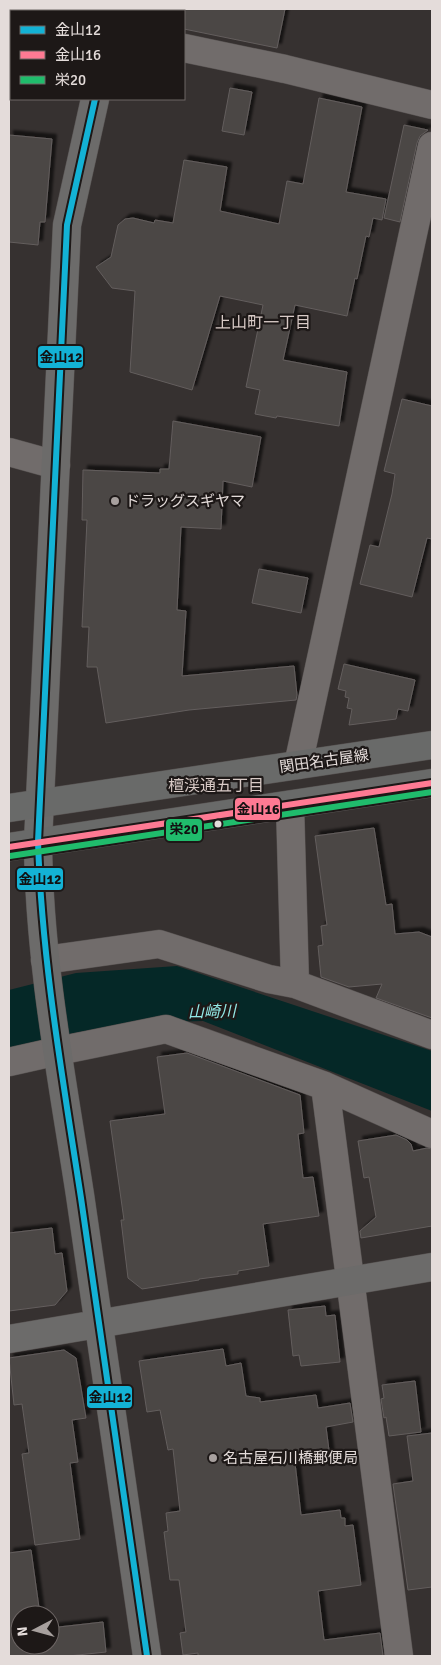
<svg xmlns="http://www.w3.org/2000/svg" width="441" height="1665" font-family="Signika,'Noto Sans JP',sans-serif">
<defs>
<filter id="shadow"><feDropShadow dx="4.5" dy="-4.5" stdDeviation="1" flood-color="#0009"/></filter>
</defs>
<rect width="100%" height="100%" fill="#363130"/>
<path fill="#052827" d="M 177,966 L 432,1051 L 432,1111 L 203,1021 L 135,1023 L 74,1033 L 9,1049 L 9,990 L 76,973 Z"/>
<path fill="#4b4645" stroke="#635e5d" filter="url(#shadow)" d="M 184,9 L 285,9 L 277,48 L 184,29 Z
M 230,88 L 252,92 L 244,135 L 222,131 Z
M 319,98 L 362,107 L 346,192 L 386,199 L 382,220 L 373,218 L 369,237 L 366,236 L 357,279 L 355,278 L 347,316 L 295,305 L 283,360 L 347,372 L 339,426 L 277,416 L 276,418 L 255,414 L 260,390 L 246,387 L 263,305 L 220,296 L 192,390 L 130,372 L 135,291 L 112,288 L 96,267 L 111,257 L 118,225 L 125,219 L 133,218 L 154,223 L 155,220 L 173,223 L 184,160 L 227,167 L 220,211 L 279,224 L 287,181 L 303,184 Z
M 404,125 L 428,130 L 420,136 L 417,143 L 400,222 L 384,218 Z
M 9,135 L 52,139 L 45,222 L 40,222 L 38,245 L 9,242 Z
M 402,399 L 432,406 L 432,539 L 427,538 L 412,597 L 360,584 L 370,545 L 379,547 L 392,494 L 395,474 L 384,471 Z
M 173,421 L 261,437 L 252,487 L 223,481 L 221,529 L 181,527 L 177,610 L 186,611 L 182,676 L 294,666 L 297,695 L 296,700 L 189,710 L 106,723 L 97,667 L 87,667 L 89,627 L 82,627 L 87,520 L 82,520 L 83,470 L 160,473 L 160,469 L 169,469 Z
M 259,569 L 308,578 L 301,613 L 252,603 Z
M 344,664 L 415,680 L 408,711 L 398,709 L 396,719 L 349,725 L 352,709 L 347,708 L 349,698 L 345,697 L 346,691 L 338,689 Z
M 374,828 L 386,905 L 392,904 L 395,934 L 419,932 L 432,937 L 432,1018 L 376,998 L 382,984 L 349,987 L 321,977 L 318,946 L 323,945 L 321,926 L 327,925 L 315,836 Z
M 187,1053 L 300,1095 L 304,1133 L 298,1134 L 303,1178 L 313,1177 L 319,1216 L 263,1224 L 269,1266 L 238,1271 L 238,1274 L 199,1279 L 199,1280 L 142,1289 L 128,1278 L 121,1220 L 124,1220 L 110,1121 L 165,1114 L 157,1057 Z
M 396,1135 L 407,1140 L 411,1144 L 413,1151 L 427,1148 L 432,1149 L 432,1226 L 361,1238 L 360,1231 L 376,1217 L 369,1177 L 364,1178 L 358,1141 Z
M 52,1228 L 55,1254 L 62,1253 L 67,1291 L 55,1305 L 9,1311 L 9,1233 Z
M 325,1306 L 326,1316 L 335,1315 L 340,1362 L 301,1366 L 299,1355 L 293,1356 L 288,1310 Z
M 223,1349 L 226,1366 L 241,1363 L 246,1396 L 260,1398 L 260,1402 L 316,1395 L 318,1408 L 350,1403 L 353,1422 L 326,1427 L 330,1458 L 295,1463 L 301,1515 L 340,1510 L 341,1518 L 345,1518 L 345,1526 L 353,1525 L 361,1585 L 318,1591 L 324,1640 L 380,1633 L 383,1656 L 198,1656 L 198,1653 L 183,1655 L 180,1633 L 186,1632 L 179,1580 L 170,1580 L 164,1532 L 168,1531 L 166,1513 L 180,1511 L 173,1449 L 168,1450 L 160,1410 L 147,1412 L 139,1361 Z
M 64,1350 L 76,1358 L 86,1418 L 72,1420 L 78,1462 L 70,1463 L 80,1539 L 35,1545 L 22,1454 L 29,1453 L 22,1404 L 14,1405 L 9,1358 Z
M 415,1381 L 421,1432 L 389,1436 L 386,1417 L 384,1418 L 381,1399 L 384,1398 L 382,1385 Z
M 432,1433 L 432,1587 L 408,1590 L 393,1484 L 413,1481 L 407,1436 Z
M 31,1550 L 40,1615 L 20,1615 L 20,1645 L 50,1645 L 50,1628 L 103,1622 L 106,1652 L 68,1656 L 9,1656 L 9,1553 Z"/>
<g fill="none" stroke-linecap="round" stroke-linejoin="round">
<defs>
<path id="street" d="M 184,48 L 285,69 L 432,105
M 9,452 L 56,465
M 298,765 L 432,146
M 290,805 L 295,984
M 45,960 L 159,944 L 269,979 L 295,984 L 432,1035
M 9,1062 L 58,1051 L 166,1029 L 325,1086 L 432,1134
M 325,1086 L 399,1656"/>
<path id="secondary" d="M 114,11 L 115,9
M 95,99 L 67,225 L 38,842 C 39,961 62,1078 80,1195 C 103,1348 125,1502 147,1656
M 9,1339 L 432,1267"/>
<path id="primary" d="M 9,808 L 432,745
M 9,847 L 432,783"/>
</defs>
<use href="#street" stroke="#55504f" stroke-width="29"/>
<use href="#secondary" stroke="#55504f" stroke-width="29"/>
<use href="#primary" stroke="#55504f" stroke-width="29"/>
<use href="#street" stroke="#716c6b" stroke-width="28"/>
<use href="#secondary" stroke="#6c6b6a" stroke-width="28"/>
<use href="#primary" stroke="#696a69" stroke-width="28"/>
<defs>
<path id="bus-1" d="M 95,99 L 67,225 L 38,842 C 42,962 63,1080 81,1198 C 103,1351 125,1503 147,1656"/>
<path id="bus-2" d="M 9,847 L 432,783"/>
<path id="bus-3" d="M 10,856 L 432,792"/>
</defs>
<use href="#bus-1" stroke="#1d1817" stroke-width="10"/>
<use href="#bus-2" stroke="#1d1817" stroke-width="10"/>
<use href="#bus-3" stroke="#1d1817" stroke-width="10"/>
<use href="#bus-1" stroke="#13b2d5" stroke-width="6"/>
<use href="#bus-2" stroke="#fe7a93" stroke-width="6"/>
<use href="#bus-3" stroke="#20bc6c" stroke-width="6"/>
</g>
<g fill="#a7a09e" stroke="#1d1817" stroke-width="2">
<circle cx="115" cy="501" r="5"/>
<circle cx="213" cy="1458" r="5"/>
</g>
<circle fill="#e4dcda" stroke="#1d1817" stroke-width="2" cx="218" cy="824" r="4.5"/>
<g text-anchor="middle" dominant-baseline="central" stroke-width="4.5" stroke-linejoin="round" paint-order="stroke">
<g font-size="15" fill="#e4dcda" stroke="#1d1817" text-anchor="start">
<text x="125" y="501">ドラッグスギヤマ</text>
<text x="223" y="1458">名古屋石川橋郵便局</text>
</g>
<g font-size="15" fill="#e4dcda" stroke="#1d1817">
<text transform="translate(324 761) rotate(-8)">関田名古屋線</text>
</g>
<g font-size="16" fill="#d8cac6" stroke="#1d1817">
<text x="263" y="323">上山町一丁目</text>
<text x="216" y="786">檀渓通五丁目</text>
</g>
<g font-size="16" font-style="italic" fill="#92e8e6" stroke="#1d1817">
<text transform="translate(212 1012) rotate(-1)">山崎川</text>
</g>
</g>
<g stroke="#1d1817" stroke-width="2">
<rect x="37" y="345" width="47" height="24" rx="5" fill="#13b2d5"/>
<rect x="234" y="797" width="47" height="24" rx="5" fill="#fe7a93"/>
<rect x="165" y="818" width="38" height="24" rx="5" fill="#20bc6c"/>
<rect x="16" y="867" width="48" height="24" rx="5" fill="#13b2d5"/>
<rect x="86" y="1385" width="47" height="24" rx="5" fill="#13b2d5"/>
</g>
<g font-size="14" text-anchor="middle" font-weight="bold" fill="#111">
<text x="61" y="362">金山12</text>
<text x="258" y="814">金山16</text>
<text x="184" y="834">栄20</text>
<text x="40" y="884">金山12</text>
<text x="110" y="1402">金山12</text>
</g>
<rect width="441" height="1665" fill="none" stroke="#e4dcda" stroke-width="20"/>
<rect x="10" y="10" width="175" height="90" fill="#1d1817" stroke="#6d6665"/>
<rect x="20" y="26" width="25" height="8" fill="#13b2d5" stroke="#6d6665"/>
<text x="55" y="35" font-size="15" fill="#e4dcda">金山12</text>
<rect x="20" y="51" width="25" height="8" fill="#fe7a93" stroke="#6d6665"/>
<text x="55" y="60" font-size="15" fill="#e4dcda">金山16</text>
<rect x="20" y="76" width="25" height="8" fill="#20bc6c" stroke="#6d6665"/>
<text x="55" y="85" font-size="15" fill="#e4dcda">栄20</text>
<g transform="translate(35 1630) rotate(264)"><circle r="24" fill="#1d1817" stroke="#6d6665"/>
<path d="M0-4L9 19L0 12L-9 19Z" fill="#a7a09e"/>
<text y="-8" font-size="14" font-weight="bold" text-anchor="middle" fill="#e4dcda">N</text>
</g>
</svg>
